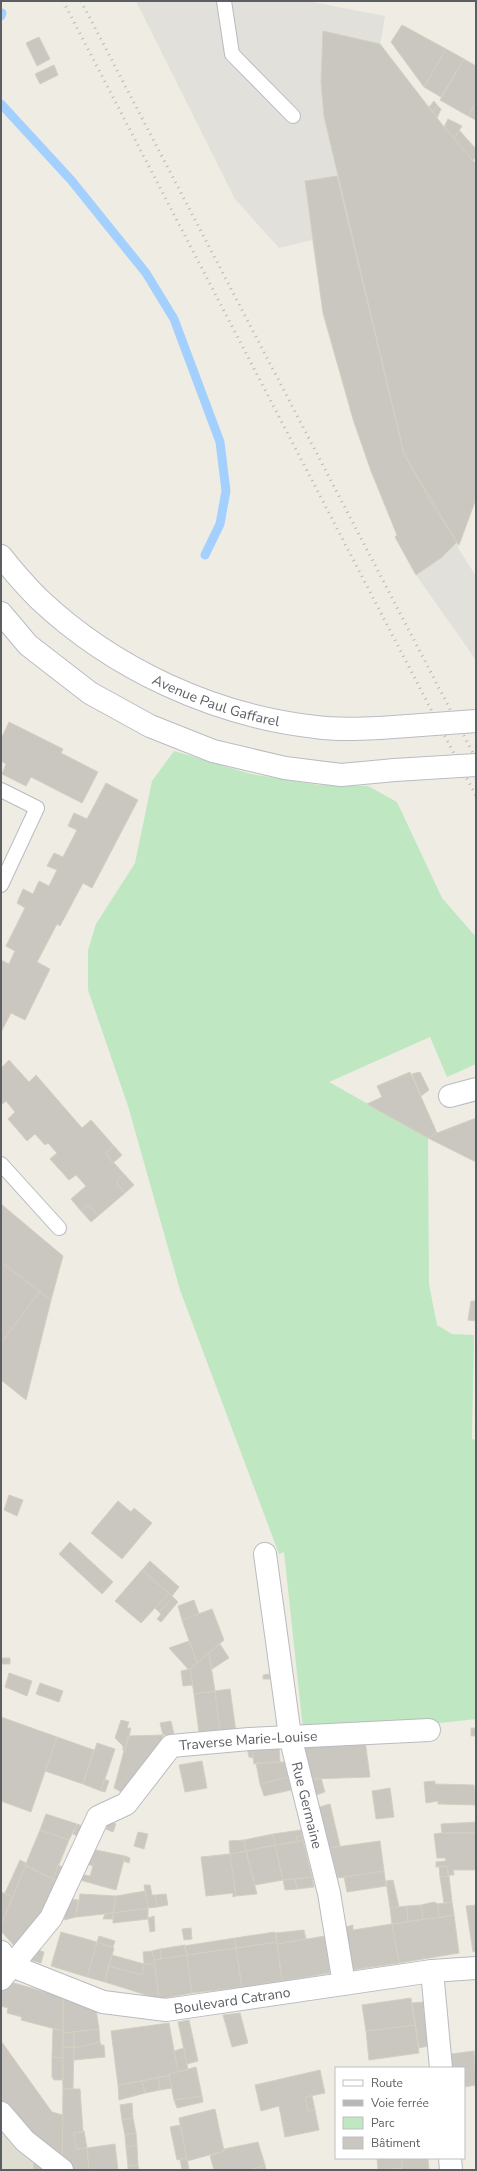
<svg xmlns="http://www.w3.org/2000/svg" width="477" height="2171" font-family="'Nunito Sans',sans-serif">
<rect width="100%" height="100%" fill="#efede3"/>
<path fill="#e2e0db" d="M 136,1 L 307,1 L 385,16 L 380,46 L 444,127 L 476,163 L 476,499 L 458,548 L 476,576 L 476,660 L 416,575 L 397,535 L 371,471 L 353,419 L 323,313 L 312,240 L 279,248 L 235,199 Z"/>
<path fill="#dfdcd1" d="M 1,2132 L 5,2136 L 44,2170 L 1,2170 Z"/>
<path fill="#bfe7c2" d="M 174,751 L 251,774 L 319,785 L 368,786 L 397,802 L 442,898 L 476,937 L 476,1064 L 447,1077 L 430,1037 L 329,1082 L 428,1138 L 429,1284 L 437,1325 L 452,1334 L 474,1335 L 472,1439 L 476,1440 L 476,1719 L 440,1723 L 303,1729 L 284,1552 L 279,1554 L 180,1290 L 128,1106 L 88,990 L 88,950 L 96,924 L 135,863 L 152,781 Z"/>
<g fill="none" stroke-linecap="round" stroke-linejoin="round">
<path stroke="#a3d0ff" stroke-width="9" d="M 1,16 L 2,13
M 1,104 L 71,180 L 146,273 L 174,319 L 220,442 L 226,491 L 220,524 L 205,555"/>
</g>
<path fill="#c9c7c0" stroke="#d3cfc1" d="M 402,25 L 446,49 L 424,87 L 391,42 Z
M 323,31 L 380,44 L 444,127 L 476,164 L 476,499 L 459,545 L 433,506 L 404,454 L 324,116 L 321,82 Z
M 39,37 L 50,59 L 37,66 L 26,43 Z
M 446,49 L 464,59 L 441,97 L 424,87 Z
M 464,59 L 476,66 L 476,103 L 468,116 L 440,100 Z
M 54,65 L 58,75 L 40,84 L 35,74 Z
M 434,101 L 437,105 L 433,112 L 429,107 Z
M 476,103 L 476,120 L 468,116 Z
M 437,105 L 441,109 L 437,118 L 433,112 Z
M 448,119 L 462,126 L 454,139 L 444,127 Z
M 459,130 L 476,149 L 476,156 L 473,161 L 454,139 Z
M 337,176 L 404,454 L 457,542 L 442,557 L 416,575 L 395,537 L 397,535 L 371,471 L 353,419 L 323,313 L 305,181 Z
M 9,722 L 63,749 L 61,753 L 98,772 L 82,803 L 31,777 L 26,786 L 2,774 L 6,764 L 1,761 L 1,739 Z
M 106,783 L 138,800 L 92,888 L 83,883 L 60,926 L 57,924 L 37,962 L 50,969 L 25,1020 L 11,1013 L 1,1032 L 1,960 L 9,964 L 15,951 L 6,946 L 25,908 L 17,903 L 23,889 L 33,894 L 39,881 L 49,886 L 57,870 L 47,866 L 54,853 L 63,857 L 77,830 L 68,826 L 74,813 L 87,819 Z
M 9,1060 L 29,1082 L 36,1075 L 82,1128 L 91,1120 L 114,1146 L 105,1153 L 124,1174 L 116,1182 L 125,1193 L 98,1216 L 88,1205 L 81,1211 L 71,1199 L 86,1186 L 76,1175 L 69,1180 L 50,1159 L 57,1153 L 48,1143 L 45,1145 L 35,1134 L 27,1141 L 8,1119 L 15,1112 L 6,1101 L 1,1105 L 1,1068 Z
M 410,1072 L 437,1133 L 428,1138 L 367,1104 L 382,1097 L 377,1086 Z
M 420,1072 L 429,1090 L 421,1096 L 412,1074 Z
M 476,1118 L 476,1162 L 428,1138 L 437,1133 Z
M 114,1146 L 122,1155 L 113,1163 L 105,1153 Z
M 124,1174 L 134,1185 L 125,1193 L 116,1182 Z
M 1,1204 L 63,1256 L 51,1300 L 1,1262 Z
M 88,1205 L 98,1216 L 91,1222 L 81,1211 Z
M 1,1262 L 40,1291 L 1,1343 Z
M 40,1291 L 51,1300 L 26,1400 L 1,1380 L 1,1343 Z
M 471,1301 L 476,1301 L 476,1321 L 468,1320 Z
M 9,1495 L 23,1500 L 17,1516 L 4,1510 Z
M 118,1501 L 131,1512 L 134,1508 L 152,1523 L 122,1559 L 91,1533 Z
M 70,1542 L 113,1582 L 102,1594 L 59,1554 Z
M 150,1561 L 179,1587 L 172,1596 L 142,1570 Z
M 142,1570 L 169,1593 L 141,1623 L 115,1601 Z
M 169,1593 L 173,1597 L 159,1612 L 155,1608 Z
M 173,1597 L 178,1602 L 161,1622 L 157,1619 L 161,1614 L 159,1612 Z
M 194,1600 L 199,1614 L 182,1620 L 178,1606 Z
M 212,1609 L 224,1640 L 197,1663 L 182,1620 Z
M 189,1641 L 197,1663 L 189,1670 L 169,1648 Z
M 220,1644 L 229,1658 L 212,1669 L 209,1653 Z
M 209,1653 L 215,1691 L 194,1694 L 190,1669 Z
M 1,1658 L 10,1658 L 10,1664 L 1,1664 Z
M 190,1669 L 193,1685 L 183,1686 L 181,1671 Z
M 9,1673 L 32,1681 L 27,1696 L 5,1687 Z
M 269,1674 L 270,1679 L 263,1679 L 263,1675 Z
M 40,1683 L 63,1691 L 59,1702 L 36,1694 Z
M 230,1689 L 236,1732 L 220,1731 L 215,1691 Z
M 215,1691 L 220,1731 L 199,1733 L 194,1694 Z
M 1,1717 L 57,1737 L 31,1812 L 1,1801 Z
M 121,1720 L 129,1722 L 127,1728 L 131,1728 L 125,1752 L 123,1751 L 123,1746 L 115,1738 Z
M 171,1721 L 174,1734 L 163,1735 L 160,1723 Z
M 471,1728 L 476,1728 L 476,1736 L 471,1736 Z
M 163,1735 L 161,1745 L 127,1795 L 114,1788 L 128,1736 Z
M 57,1737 L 94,1750 L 83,1784 L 45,1771 Z
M 365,1740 L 370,1777 L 312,1779 L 302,1742 Z
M 97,1743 L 115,1749 L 101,1791 L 83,1784 Z
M 279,1746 L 280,1762 L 254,1764 L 252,1747 Z
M 247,1747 L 252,1747 L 253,1758 L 249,1757 Z
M 202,1761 L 207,1788 L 185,1792 L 179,1765 Z
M 280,1762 L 284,1762 L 288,1777 L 260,1784 L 256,1763 Z
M 288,1777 L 291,1790 L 264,1796 L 260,1784 Z
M 321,1778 L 325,1792 L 316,1795 L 312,1779 Z
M 104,1779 L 109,1781 L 105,1792 L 101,1791 Z
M 435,1781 L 435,1784 L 474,1785 L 476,1805 L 438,1804 L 438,1801 L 426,1803 L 424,1782 Z
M 390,1788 L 394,1817 L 376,1819 L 372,1791 Z
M 330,1804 L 340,1846 L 329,1848 L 319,1807 Z
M 46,1814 L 77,1824 L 69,1840 L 40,1830 Z
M 108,1821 L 116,1824 L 113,1832 L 106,1829 L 107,1827 L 101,1826 Z
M 476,1822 L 476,1833 L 442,1833 L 441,1824 Z
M 77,1824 L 87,1828 L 82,1838 L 73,1834 Z
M 40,1830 L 69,1840 L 53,1879 L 25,1866 Z
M 301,1830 L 302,1835 L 296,1837 L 298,1842 L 275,1845 L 273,1834 Z
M 138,1832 L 148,1834 L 144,1849 L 134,1846 Z
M 442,1833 L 476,1833 L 476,1870 L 453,1870 L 454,1875 L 448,1875 L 447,1866 L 436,1867 L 436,1862 L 446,1861 L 445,1858 L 437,1858 L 434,1834 Z
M 273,1834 L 275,1845 L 246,1851 L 244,1840 Z
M 302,1835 L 303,1840 L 298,1842 L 296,1837 Z
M 244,1840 L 246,1851 L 230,1854 L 229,1841 Z
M 303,1840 L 312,1877 L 283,1880 L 275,1845 Z
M 380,1841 L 384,1871 L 338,1878 L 329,1848 Z
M 275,1845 L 283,1880 L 255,1885 L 246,1851 Z
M 91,1849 L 125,1856 L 116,1890 L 76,1879 L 80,1874 L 90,1876 L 93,1866 L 84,1863 Z
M 246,1851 L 257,1894 L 236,1896 L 230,1854 Z
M 230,1854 L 236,1896 L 233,1897 L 233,1893 L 206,1896 L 201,1857 Z
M 125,1856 L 130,1858 L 129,1863 L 123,1861 Z
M 20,1860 L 26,1863 L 26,1865 L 13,1897 L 5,1893 Z
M 26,1865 L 61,1883 L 18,1950 L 1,1931 L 1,1925 Z
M 58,1865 L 67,1869 L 61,1883 L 53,1879 Z
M 439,1866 L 447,1866 L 449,1876 L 440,1877 Z
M 384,1871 L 386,1886 L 347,1892 L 344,1877 Z
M 449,1876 L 452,1902 L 444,1903 L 440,1877 Z
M 312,1877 L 314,1887 L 297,1889 L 295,1879 Z
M 295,1879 L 297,1889 L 285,1890 L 283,1880 Z
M 393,1880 L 399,1907 L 390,1908 L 386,1881 Z
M 144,1885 L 150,1885 L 152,1895 L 155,1895 L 157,1907 L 148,1908 Z
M 145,1891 L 148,1908 L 113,1913 L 116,1896 Z
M 1,1892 L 13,1897 L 1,1925 Z
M 80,1894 L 116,1896 L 113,1913 L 76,1917 Z
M 166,1894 L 168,1905 L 157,1907 L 155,1895 Z
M 70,1899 L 78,1900 L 76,1917 L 64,1920 Z
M 434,1902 L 438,1904 L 439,1918 L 423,1919 L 421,1905 Z
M 452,1902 L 454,1915 L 439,1918 L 438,1904 Z
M 421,1905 L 423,1919 L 408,1922 L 407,1906 Z
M 476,1905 L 476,1951 L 473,1952 L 466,1906 Z
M 407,1906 L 408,1922 L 392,1924 L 390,1908 Z
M 148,1908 L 148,1919 L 113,1923 L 113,1913 Z
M 113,1913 L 113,1919 L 103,1919 L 105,1914 Z
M 454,1915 L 459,1953 L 399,1963 L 392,1924 Z
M 154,1916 L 155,1931 L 150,1932 L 148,1918 Z
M 392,1924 L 399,1963 L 352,1970 L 346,1927 L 353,1925 L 353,1930 Z
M 191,1928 L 192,1939 L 184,1940 L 182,1929 Z
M 304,1930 L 306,1939 L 277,1944 L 276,1933 Z
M 61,1932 L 97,1942 L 87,1977 L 51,1966 Z
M 275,1932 L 277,1942 L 236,1948 L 235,1938 Z
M 99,1936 L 115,1941 L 113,1947 L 97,1942 Z
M 325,1936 L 330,1973 L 282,1981 L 277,1944 Z
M 235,1938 L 236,1948 L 187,1955 L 184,1946 Z
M 97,1942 L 114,1948 L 105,1982 L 87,1977 Z
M 277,1942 L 282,1981 L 242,1987 L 236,1948 Z
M 185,1945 L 187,1955 L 161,1959 L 160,1949 Z
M 236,1948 L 242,1987 L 192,1993 L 187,1955 Z
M 35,1949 L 44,1952 L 41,1963 L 27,1959 Z
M 160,1949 L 161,1959 L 154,1960 L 152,1951 Z
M 152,1951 L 155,1965 L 144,1963 L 143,1952 Z
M 112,1955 L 144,1964 L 142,1975 L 108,1966 Z
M 187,1955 L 192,1993 L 159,1999 L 154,1960 Z
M 144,1963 L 155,1965 L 159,1999 L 105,1982 L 108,1966 L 142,1975 Z
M 7,1981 L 63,1997 L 63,2031 L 21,2020 L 22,2017 L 7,2013 L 8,2008 L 1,2006 L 1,1990 Z
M 63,1997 L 96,2009 L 99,2029 L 63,2033 Z
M 411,1998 L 415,2025 L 366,2031 L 362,2005 Z
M 423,2002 L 428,2046 L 419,2048 L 412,2003 Z
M 240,2013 L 248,2043 L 232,2047 L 223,2015 Z
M 189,2020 L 198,2061 L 187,2064 L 178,2022 Z
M 169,2023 L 178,2072 L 169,2074 L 169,2076 L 118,2085 L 111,2031 Z
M 415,2025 L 419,2053 L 369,2060 L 366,2031 Z
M 53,2029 L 63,2031 L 63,2058 L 52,2057 Z
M 99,2029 L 100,2042 L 74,2048 L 74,2032 Z
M 74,2032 L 74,2047 L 62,2047 L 63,2033 Z
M 1,2041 L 52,2112 L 63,2115 L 62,2163 L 1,2103 Z
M 100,2042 L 101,2045 L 104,2045 L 105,2057 L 74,2060 L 74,2048 Z
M 62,2047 L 74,2047 L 73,2089 L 63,2089 Z
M 184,2048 L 188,2070 L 178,2072 L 174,2051 Z
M 474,2051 L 476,2085 L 464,2087 L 464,2068 L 452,2068 L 451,2054 Z
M 52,2057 L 63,2058 L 63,2080 L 54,2080 L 52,2077 Z
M 196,2067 L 202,2096 L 174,2100 L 169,2074 Z
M 320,2070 L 325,2093 L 305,2097 L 308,2111 L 315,2110 L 319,2130 L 285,2137 L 279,2106 L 261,2111 L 255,2085 Z
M 169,2076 L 172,2088 L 160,2090 L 158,2077 Z
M 158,2077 L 160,2090 L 145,2093 L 142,2081 Z
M 142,2081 L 145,2093 L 119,2100 L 118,2085 Z
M 63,2089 L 80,2089 L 83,2132 L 74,2133 L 76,2149 L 87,2148 L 89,2170 L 70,2170 L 62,2163 Z
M 202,2096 L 203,2102 L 177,2108 L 174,2100 Z
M 312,2096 L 315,2110 L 308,2111 L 305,2097 Z
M 132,2103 L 133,2118 L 122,2120 L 120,2105 Z
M 215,2109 L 224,2151 L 187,2161 L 179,2118 Z
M 133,2118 L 136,2133 L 125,2135 L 122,2120 Z
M 180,2125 L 187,2158 L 177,2160 L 170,2127 Z
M 84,2131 L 87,2148 L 76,2149 L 74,2133 Z
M 136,2133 L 137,2145 L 126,2147 L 125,2135 Z
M 258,2142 L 265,2165 L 250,2170 L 214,2170 L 210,2156 L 224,2151 L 224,2149 Z
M 115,2144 L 118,2170 L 89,2170 L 87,2148 Z
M 137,2145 L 138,2165 L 128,2166 L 126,2147 Z
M 187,2158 L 189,2170 L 182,2170 L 180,2159 Z
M 377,2158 L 402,2158 L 402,2168 L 378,2170 Z
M 402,2158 L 428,2158 L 429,2170 L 402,2170 Z
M 34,2163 L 44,2170 L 33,2170 Z
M 138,2165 L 139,2170 L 128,2170 L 128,2166 Z
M 265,2165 L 266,2170 L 250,2170 Z"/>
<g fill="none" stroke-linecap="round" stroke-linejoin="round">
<defs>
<path id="service" d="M 224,1 L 232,54 L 293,116
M 1,790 L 37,808 L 1,885
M 1,1164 L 59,1228"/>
<g id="minor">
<path d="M 450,1096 L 476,1089"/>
<path id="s1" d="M 265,1554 L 290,1736 L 329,1893 L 344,1984"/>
<path id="s2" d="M 1,1952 L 12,1966 L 103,2002 L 166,2010 L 432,1971 L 476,1968"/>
<path d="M 432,1971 L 441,2068"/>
<path id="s3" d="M 1,1979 L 51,1918 L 98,1817 L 126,1804 L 171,1746 L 249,1739 L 429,1730"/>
<path d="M 1,2113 L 25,2141 L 62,2170"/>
<path d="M 450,2158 L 451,2170"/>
</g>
<g id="secondary">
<path id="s4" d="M 1,556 C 13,571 26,586 39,599 C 113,669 215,716 316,727 C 337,730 358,729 380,728"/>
<path d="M 1,613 L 28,645 L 90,693 L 150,726 L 213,751 L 285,768 L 341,775 L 395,770"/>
</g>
</defs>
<use href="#service" stroke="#b8bbc0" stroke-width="16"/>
<use href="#minor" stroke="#b8bbc0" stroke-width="24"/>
<use href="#secondary" stroke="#b9bcc2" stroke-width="24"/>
<use href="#service" stroke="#fff" stroke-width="14"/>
<use href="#minor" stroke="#fff" stroke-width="22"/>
<use href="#secondary" stroke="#fff" stroke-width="22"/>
<path stroke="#b6b7b7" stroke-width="3" stroke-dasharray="1 5" stroke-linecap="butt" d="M 63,1 L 476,796
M 81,1 L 476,759"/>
<defs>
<path id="secondary-bridge" d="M 380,728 L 476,721
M 395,770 L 476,765"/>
</defs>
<use href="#secondary-bridge" stroke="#b9bcc2" stroke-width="24" stroke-linecap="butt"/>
<use href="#secondary-bridge" stroke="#fff" stroke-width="22"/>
</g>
<g text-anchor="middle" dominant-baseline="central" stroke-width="3.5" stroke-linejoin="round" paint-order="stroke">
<g font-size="14" fill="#5b5f64" stroke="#fff">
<text stroke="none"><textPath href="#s4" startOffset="264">Avenue Paul Gaffarel</textPath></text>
<text stroke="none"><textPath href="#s3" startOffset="372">Traverse Marie-Louise</textPath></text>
<text stroke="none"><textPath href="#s1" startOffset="255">Rue Germaine</textPath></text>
<text stroke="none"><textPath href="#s2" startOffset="246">Boulevard Catrano</textPath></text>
</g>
</g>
<rect width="477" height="2171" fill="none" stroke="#5b5f64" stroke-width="4"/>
<rect x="335" y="2067" width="130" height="92" fill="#ffffff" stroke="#bdbfc1"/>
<rect x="343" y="2080" width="20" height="6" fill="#ffffff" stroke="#bdbfc1"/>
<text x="371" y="2087" font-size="12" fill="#5b5f64">Route</text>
<rect x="343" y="2100" width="20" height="6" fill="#b6b7b7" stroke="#bdbfc1"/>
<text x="371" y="2107" font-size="12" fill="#5b5f64">Voie ferrée</text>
<rect x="343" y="2117" width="20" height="12" fill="#bfe7c2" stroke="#bdbfc1"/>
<text x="371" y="2127" font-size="12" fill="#5b5f64">Parc</text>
<rect x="343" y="2137" width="20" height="12" fill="#c9c7c0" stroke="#bdbfc1"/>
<text x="371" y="2147" font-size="12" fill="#5b5f64">Bâtiment</text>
</svg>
